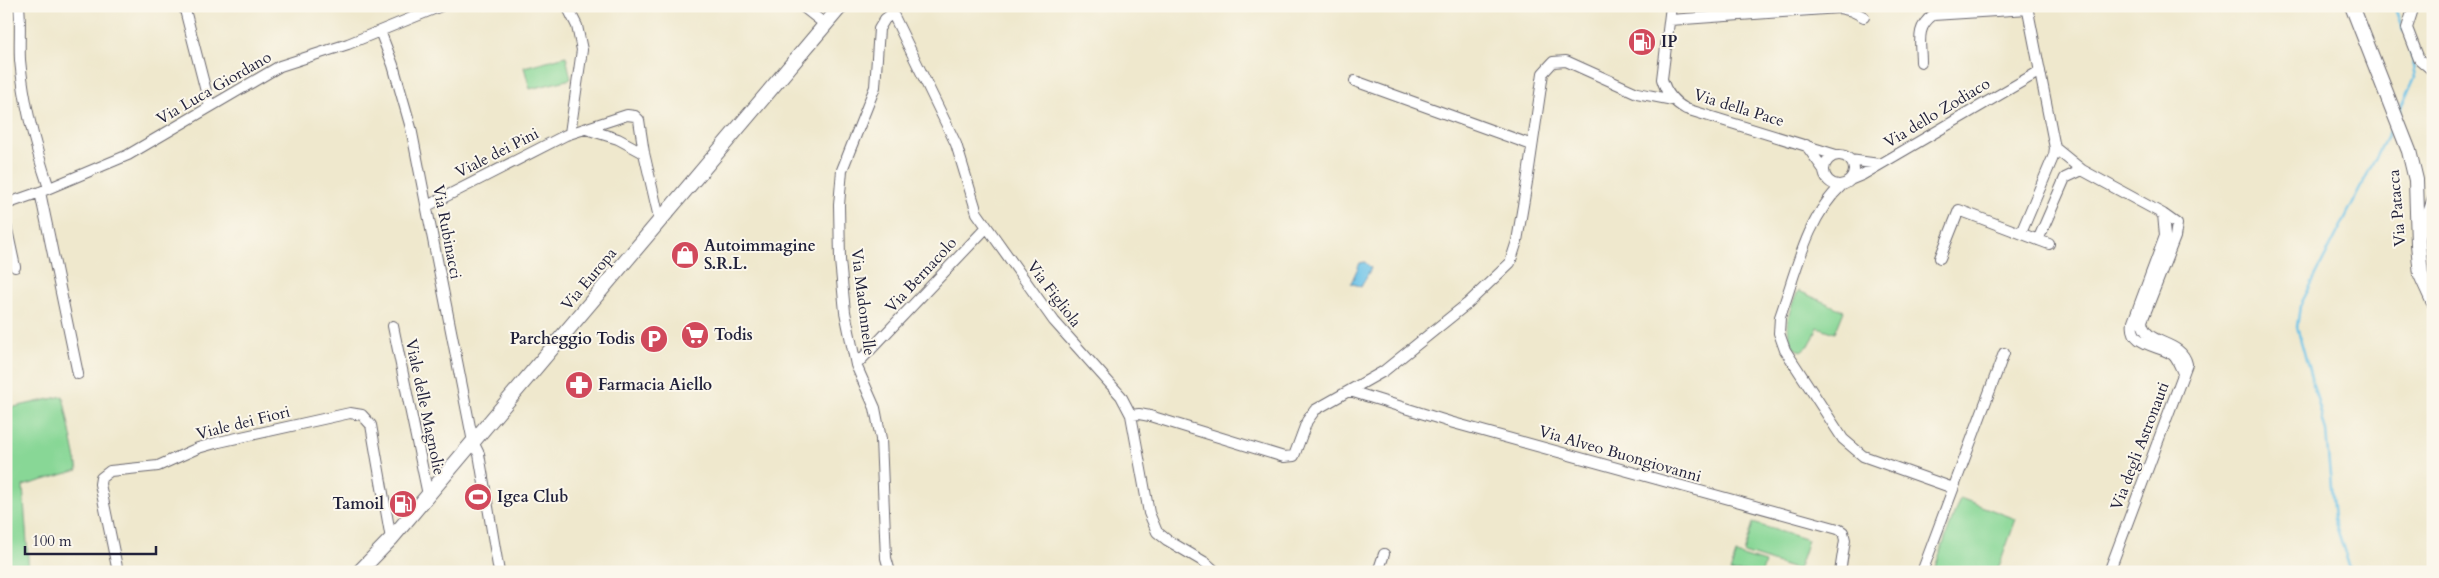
<svg xmlns="http://www.w3.org/2000/svg" width="2439" height="578" font-family="Cardo,serif">
<rect width="100%" height="100%" fill="#fbf7ec"/>
<filter id="ink" filterUnits="userSpaceOnUse"><feTurbulence type="fractalNoise" baseFrequency=".02" numOctaves="2"/><feDisplacementMap in="SourceGraphic" scale="10" xChannelSelector="R" yChannelSelector="G"/><feConvolveMatrix kernelMatrix="1 2 1 2 8 2 1 2 1" color-interpolation-filters="sRGB"/></filter>
<filter id="wash" filterUnits="userSpaceOnUse"><feTurbulence type="fractalNoise" baseFrequency=".0096" numOctaves="4" result="noise"/><feDisplacementMap in="SourceGraphic" scale="20" xChannelSelector="R" yChannelSelector="G"/><feGaussianBlur stdDeviation="1.12" result="paint"/><feColorMatrix in="noise" values="0 0 0 0 0 0 0 0 0 0 0 0 0 0 0 0 0 1.4 0 .05"/><feComposite in="paint" operator="in"/></filter>
<g filter="url(#wash)">
<rect width="100%" height="100%" fill="#efe8cd"/>
<path fill="#88d796" stroke="#557c68" d="M 566,56 L 571,79 L 530,89 L 524,67 Z
M 1799,291 L 1844,311 L 1835,333 L 1818,327 L 1811,343 L 1801,351 L 1793,347 C 1784,327 1788,308 1799,291 Z
M 6,389 L 10,408 L 63,396 L 78,470 L 23,486 L 29,572 L 6,572 Z
M 1960,498 L 2016,519 L 1997,572 L 1933,572 Z
M 1753,523 L 1808,540 L 1798,570 L 1744,553 Z
M 1736,554 L 1765,563 L 1762,572 L 1730,572 Z"/>
<path fill="#6bc2e8" stroke="#467292" d="M 1365,262 L 1371,268 L 1361,287 L 1351,283 L 1360,263 Z"/>
<g fill="none" stroke-linecap="round" stroke-linejoin="round">
<path stroke="#6bc2e8" stroke-width="2.5" d="M 2394,6 L 2403,30
M 2399,112 L 2415,77 L 2410,50
M 2351,572 L 2334,519 L 2326,431 L 2297,327 L 2300,306 L 2393,124"/>
</g>
</g>
<g filter="url(#ink)">
<g fill="none" stroke-linecap="round" stroke-linejoin="round">
<defs>
<path id="street" d="M 19,6 C 21,24 19,42 20,60 C 24,105 35,147 49,188
M 184,6 L 210,107
M 567,6 L 577,26 L 582,50 L 570,133
M 802,6 L 826,25
M 889,6 L 956,144 L 977,213 L 1054,321 L 1121,396 L 1131,415 L 1149,513 L 1157,532 L 1167,540 L 1206,563 L 1216,572
M 1671,6 L 1662,79 C 1666,93 1673,102 1686,109 L 1836,155
M 2027,6 L 2055,148 L 2082,170 L 2163,214 L 2177,224 L 2175,237 L 2142,321 C 2144,346 2182,339 2187,364 L 2109,572
M 2414,6 L 2407,28 L 2419,59 L 2433,71
M 1670,20 L 1839,8 L 1852,11 L 1864,17
M 380,31 L 393,65 L 411,128 L 473,442 L 479,454 L 499,572
M 1921,62 C 1921,43 1915,28 1933,15 L 2028,9
M 1355,81 L 1532,145
M 586,129 L 618,139 L 644,153
M 1806,145 L 1824,170
M1824 170a15 15 0 1 1 30 0a15 15 0 1 1-30 0Z
M 1850,160 L 1879,164
M 1850,180 L 1862,175 L 2040,71
M 1842,185 C 1807,217 1796,272 1780,317 L 1779,333 L 1785,350 L 1843,439 L 1863,456 L 1953,488
M 40,192 L 78,374
M 6,204 L 40,192 L 128,155 L 280,66 L 348,44 L 441,6
M 427,206 L 566,135 L 627,115 L 635,116 L 639,120 L 644,153 L 660,222
M 2163,214 L 2165,236 L 2133,322 C 2129,346 2159,345 2173,355 C 2178,360 2180,367 2183,373
M 6,225 L 15,267
M 2021,233 L 2054,155 L 2055,148
M 2420,237 L 2433,198
M 2038,240 L 2065,178 L 2082,170
M 1940,258 L 1959,210 L 2049,244
M 393,326 L 428,495
M 856,365 L 987,227
M 1350,391 L 1450,422 L 1838,529 L 1843,532 L 1845,540 L 1840,572
M 1131,415 L 1139,414 L 1150,416 L 1284,457 L 1294,456 L 1307,421 L 1315,410 L 1384,371 L 1467,304 L 1510,263 L 1517,241 L 1527,182 L 1543,73 L 1553,62 L 1566,61 L 1637,93 L 1673,100
M 118,572 L 100,484 L 101,478 L 110,471 L 158,466 L 198,448 L 219,442 L 350,413 L 362,415 L 371,425 L 391,539
M 890,572 L 886,558 L 881,439 L 875,408 L 856,365 L 845,312 L 840,260 L 839,205 L 842,170 L 875,87 L 879,29 L 885,19 L 893,13
M 1378,572 L 1384,554
M 1922,572 L 2004,353"/>
<path id="secondary" d="M 2352,6 L 2409,151 L 2416,180 L 2418,244 L 2421,275 L 2433,301
M 359,572 L 391,539 L 841,6"/>
</defs>
<use href="#street" stroke="#6a676e" stroke-width="12"/>
<use href="#secondary" stroke="#6a676e" stroke-width="16"/>
<use href="#street" stroke="#fff" stroke-width="10"/>
<use href="#secondary" stroke="#fff" stroke-width="14"/>
</g>
</g>
<defs>
<symbol id="fuel-disc" viewBox="-11 -11 22 22"><circle r="9.5" fill="#d1495b" stroke="#fbf7ec"/><path d="M-5.5-6h7V0h2V4h1.3V-2.5L3-4.5l.8-.8L6-3V5H2.5V1h-1V6h-7ZM-4.2-4.7v3.2H.2V-4.7Z" fill="#fff"/></symbol>
<symbol id="shop-disc" viewBox="-11 -11 22 22"><circle r="9.5" fill="#d1495b" stroke="#fbf7ec"/><path d="M-5-2.5h2.3a2.7 3.5 0 0 1 5.4 0H5L5.5 6h-11ZM-1.5-2.5h3a1.5 2.3 0 0 0-3 0Z" fill="#fff"/></symbol>
<symbol id="supermarket-disc" viewBox="-11 -11 22 22"><circle r="9.5" fill="#d1495b" stroke="#fbf7ec"/><path d="M-6-5.5h2.5l.6 2H6L4.5 2H-2.5L-4.4-4H-6ZM-1.5 3.2a1.3 1.3 0 1 0 .1 0ZM3 3.2a1.3 1.3 0 1 0 .1 0Z" fill="#fff"/></symbol>
<symbol id="parking-disc" viewBox="-11 -11 22 22"><circle r="9.5" fill="#d1495b" stroke="#fbf7ec"/><path d="M-3.5-5.5H1a3.5 3.5 0 0 1 0 7H-1V5.5H-3.5ZM-1-3.4V-.6H.8a1.4 1.4 0 0 0 0-2.8Z" fill="#fff"/></symbol>
<symbol id="pharmacy-disc" viewBox="-11 -11 22 22"><circle r="9.5" fill="#d1495b" stroke="#fbf7ec"/><path d="M-2-6h4v4h4v4h-4v4h-4v-4h-4v-4h4Z" fill="#fff"/></symbol>
<symbol id="stadium-disc" viewBox="-11 -11 22 22"><circle r="9.5" fill="#d1495b" stroke="#fbf7ec"/><path d="M0-5a6.5 5 0 1 0 0 10a6.5 5 0 1 0 0-10ZM-3.5-1.8h7v3.6h-7Z" fill="#fff"/></symbol>
</defs>
<g fill-rule="evenodd">
<use href="#fuel-disc" x="1626" y="26" width="32" height="32"/>
<use href="#shop-disc" x="669" y="239" width="32" height="32"/>
<use href="#supermarket-disc" x="679" y="319" width="32" height="32"/>
<use href="#parking-disc" x="638" y="323" width="32" height="32"/>
<use href="#pharmacy-disc" x="563" y="369" width="32" height="32"/>
<use href="#stadium-disc" x="462" y="481" width="32" height="32"/>
<use href="#fuel-disc" x="387" y="488" width="32" height="32"/>
</g>
<g text-anchor="middle" dominant-baseline="central" stroke-width="4" stroke-linejoin="round" paint-order="stroke">
<g font-size="16" font-weight="bold" fill="#22223b" stroke="#fbf7ec" text-anchor="start">
<text x="1661" y="42">IP</text>
<text x="704" y="246">Autoimmagine<tspan x="704" dy="18">S.R.L.</tspan></text>
<text x="714" y="335">Todis</text>
<text x="635" y="339" text-anchor="end">Parcheggio Todis</text>
<text x="598" y="385">Farmacia Aiello</text>
<text x="497" y="497">Igea Club</text>
<text x="384" y="504" text-anchor="end">Tamoil</text>
</g>
<g font-size="16" fill="#22223b" stroke="#fbf7ec">
<text transform="translate(214 88) rotate(-30)">Via Luca Giordano</text>
<text transform="translate(1739 108) rotate(17)">Via della Pace</text>
<text transform="translate(1937 113) rotate(-31)">Via dello Zodiaco</text>
<text transform="translate(497 153) rotate(-27)">Viale dei Pini</text>
<text transform="translate(2397 208) rotate(-95)">Via Patacca</text>
<text transform="translate(447 232) rotate(79)">Via Rubinacci</text>
<text transform="translate(921 275) rotate(-47)">Via Bernacolo</text>
<text transform="translate(589 279) rotate(-50)">Via Europa</text>
<text transform="translate(1054 294) rotate(53)">Via Figliola</text>
<text transform="translate(863 302) rotate(83)">Via Madonnelle</text>
<text transform="translate(425 407) rotate(78)">Viale delle Magnolie</text>
<text transform="translate(243 423) rotate(-14)">Viale dei Fiori</text>
<text transform="translate(2140 446) rotate(-69)">Via degli Astronauti</text>
<text transform="translate(1620 454) rotate(16)">Via Alveo Buongiovanni</text>
</g>
</g>
<rect width="2439" height="578" fill="none" stroke="#fbf7ec" stroke-width="25"/>
<path d="M25 546v8h131v-8" fill="none" stroke="#22223b" stroke-width="2.5"/>
<text x="32" y="546" font-size="15" fill="#22223b" stroke="#fbf7ec" stroke-width="4" paint-order="stroke">100 m</text>
</svg>
